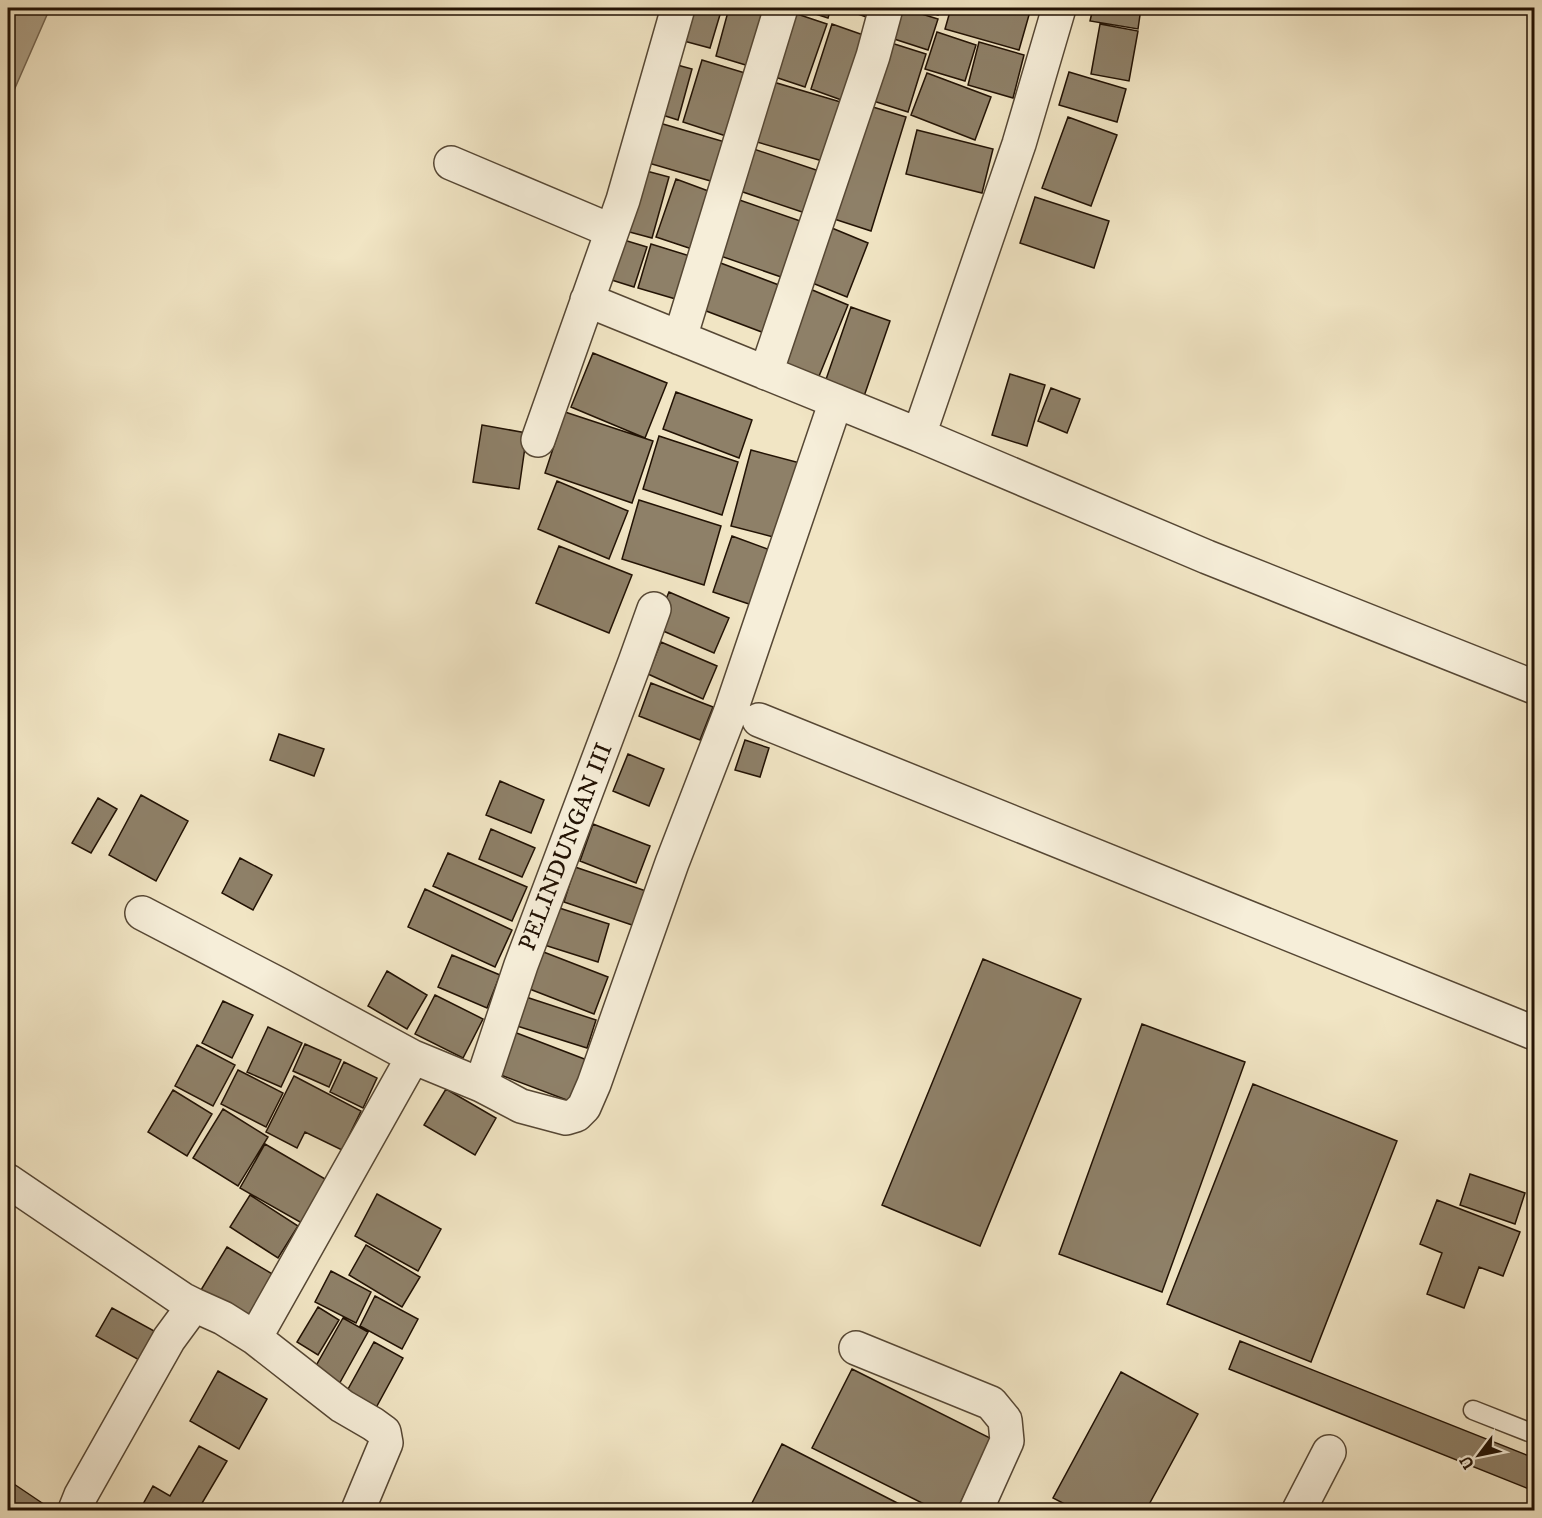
<svg xmlns="http://www.w3.org/2000/svg" width="1542" height="1518" font-family="'IM FELL DW Pica',serif">
<rect width="100%" height="100%" fill="#f1e5c4"/>
<filter id="stains"><feTurbulence type="fractalNoise" baseFrequency=".00333" numOctaves="4"/><feColorMatrix values="0 0 0 0 .2 0 0 0 0 .09 0 0 0 0 .02 0 0 0 .5 -.17"/></filter>
<radialGradient id="worn" r=".72"><stop offset=".6" stop-color="#630" stop-opacity="0"/><stop offset="1" stop-color="#630" stop-opacity=".3"/></radialGradient>
<path fill="#ab9d83" stroke="#746550" stroke-width="1.5" d="M 8,8 L 50,8 L 8,104 Z"/>
<path fill="#8e8068" stroke="#221204" stroke-width="1.5" d="M 689,8 L 722,8 L 710,48 L 680,40 Z
M 729,8 L 765,8 L 749,66 L 716,56 Z
M 797,8 L 831,8 L 828,18 Z
M 841,8 L 876,8 L 872,19 Z
M 902,8 L 938,19 L 928,50 L 885,36 Z
M 918,8 L 940,8 L 938,15 Z
M 951,8 L 1031,8 L 1019,50 L 945,29 Z
M 1093,8 L 1141,8 L 1138,29 L 1090,21 Z
M 788,11 L 827,24 L 805,87 L 766,74 Z
M 832,24 L 869,37 L 847,102 L 811,89 Z
M 1100,24 L 1138,31 L 1129,81 L 1091,74 Z
M 937,32 L 976,45 L 965,81 L 925,69 Z
M 885,41 L 926,54 L 908,112 L 867,99 Z
M 979,42 L 1024,55 L 1013,98 L 968,85 Z
M 702,60 L 745,73 L 726,136 L 683,122 Z
M 670,63 L 692,69 L 678,120 L 656,113 Z
M 1069,72 L 1126,89 L 1117,122 L 1059,105 Z
M 927,73 L 991,97 L 975,140 L 911,115 Z
M 760,78 L 844,103 L 826,162 L 743,138 Z
M 863,104 L 906,117 L 871,231 L 828,217 Z
M 1068,117 L 1117,135 L 1091,206 L 1042,188 Z
M 656,122 L 725,142 L 714,182 L 645,162 Z
M 917,130 L 993,149 L 982,193 L 906,174 Z
M 742,145 L 828,174 L 814,216 L 728,187 Z
M 639,169 L 669,177 L 652,238 L 622,230 Z
M 676,179 L 711,192 L 692,249 L 656,237 Z
M 728,196 L 806,223 L 787,279 L 709,252 Z
M 1035,197 L 1109,221 L 1094,268 L 1020,243 Z
M 827,226 L 868,243 L 847,297 L 805,280 Z
M 614,237 L 647,247 L 634,287 L 602,277 Z
M 651,244 L 693,257 L 679,300 L 638,288 Z
M 710,259 L 792,290 L 775,337 L 693,306 Z
M 810,289 L 848,305 L 815,386 L 776,370 Z
M 851,307 L 890,321 L 861,405 L 822,391 Z
M 593,353 L 667,383 L 645,438 L 571,407 Z
M 1010,374 L 1045,385 L 1027,446 L 992,435 Z
M 1051,388 L 1080,399 L 1067,433 L 1038,421 Z
M 676,392 L 752,420 L 739,458 L 663,429 Z
M 565,412 L 653,441 L 632,503 L 545,473 Z
M 482,425 L 527,433 L 519,489 L 473,482 Z
M 659,436 L 738,462 L 722,515 L 643,489 Z
M 751,450 L 800,463 L 781,539 L 731,526 Z
M 557,481 L 628,511 L 609,559 L 538,529 Z
M 639,500 L 721,526 L 704,585 L 622,559 Z
M 732,536 L 770,550 L 752,605 L 713,592 Z
M 559,546 L 632,575 L 609,633 L 536,603 Z
M 669,592 L 729,618 L 714,653 L 654,627 Z
M 661,642 L 717,666 L 703,699 L 648,674 Z
M 651,683 L 713,707 L 700,740 L 639,716 Z
M 279,734 L 324,749 L 314,776 L 270,760 Z
M 745,740 L 769,748 L 760,777 L 735,770 Z
M 628,754 L 664,769 L 649,806 L 613,791 Z
M 500,781 L 544,800 L 531,833 L 486,815 Z
M 141,795 L 188,821 L 156,881 L 109,855 Z
M 98,798 L 117,809 L 91,853 L 72,843 Z
M 593,824 L 650,846 L 636,883 L 580,861 Z
M 491,829 L 535,848 L 522,877 L 479,859 Z
M 448,853 L 527,887 L 512,921 L 433,886 Z
M 240,858 L 272,875 L 253,910 L 222,893 Z
M 575,867 L 646,891 L 635,926 L 564,902 Z
M 425,889 L 512,930 L 495,967 L 408,927 Z
M 550,905 L 609,924 L 598,962 L 538,943 Z
M 541,951 L 608,977 L 594,1014 L 527,988 Z
M 452,955 L 500,975 L 487,1008 L 438,987 Z
M 983,959 L 1081,999 L 980,1246 L 882,1205 Z
M 387,971 L 427,995 L 407,1029 L 368,1006 Z
M 435,995 L 483,1019 L 463,1058 L 415,1034 Z
M 526,997 L 596,1020 L 587,1048 L 517,1026 Z
M 223,1001 L 253,1015 L 232,1058 L 202,1043 Z
M 1142,1024 L 1245,1062 L 1162,1292 L 1059,1254 Z
M 268,1027 L 302,1043 L 281,1087 L 247,1072 Z
M 514,1032 L 587,1060 L 572,1102 L 498,1074 Z
M 305,1044 L 341,1060 L 329,1087 L 293,1071 Z
M 197,1045 L 235,1065 L 213,1106 L 175,1086 Z
M 344,1062 L 377,1078 L 363,1108 L 330,1092 Z
M 238,1070 L 283,1093 L 266,1127 L 221,1104 Z
M 294,1076 L 361,1111 L 342,1150 L 305,1132 L 297,1148 L 266,1132 Z
M 1253,1084 L 1397,1141 L 1311,1362 L 1167,1304 Z
M 446,1089 L 496,1118 L 475,1155 L 424,1125 Z
M 173,1090 L 212,1114 L 187,1156 L 148,1132 Z
M 223,1109 L 268,1137 L 238,1186 L 193,1158 Z
M 265,1144 L 332,1183 L 307,1226 L 240,1188 Z
M 1470,1174 L 1525,1193 L 1515,1224 L 1460,1205 Z
M 377,1194 L 441,1229 L 418,1271 L 355,1236 Z
M 250,1195 L 298,1226 L 278,1258 L 230,1227 Z
M 1437,1200 L 1520,1232 L 1503,1276 L 1479,1267 L 1464,1308 L 1427,1294 L 1442,1253 L 1420,1244 Z
M 366,1245 L 420,1277 L 402,1307 L 349,1275 Z
M 227,1247 L 274,1275 L 249,1318 L 201,1290 Z
M 331,1271 L 371,1292 L 356,1323 L 315,1302 Z
M 375,1296 L 418,1319 L 402,1349 L 360,1326 Z
M 318,1307 L 339,1320 L 318,1355 L 297,1342 Z
M 112,1308 L 156,1332 L 141,1361 L 96,1336 Z
M 343,1318 L 368,1332 L 338,1386 L 313,1371 Z
M 1240,1341 L 1534,1458 L 1534,1491 L 1229,1369 Z
M 374,1342 L 403,1358 L 371,1417 L 342,1400 Z
M 852,1369 L 992,1439 L 957,1510 L 936,1510 L 812,1448 Z
M 218,1371 L 267,1399 L 239,1449 L 190,1421 Z
M 1121,1372 L 1198,1414 L 1146,1510 L 1076,1510 L 1053,1498 Z
M 782,1444 L 911,1510 L 757,1510 L 750,1507 Z
M 199,1446 L 227,1461 L 198,1510 L 150,1510 L 142,1506 L 153,1486 L 170,1496 Z
M 8,1480 L 51,1509 L 50,1510 L 8,1510 Z"/>
<g fill="none" stroke-linecap="round" stroke-linejoin="round">
<defs>
<path id="service" d="M 1473,1410 L 1534,1434"/>
<path id="minor" d="M 451,163 L 612,231
M 587,300 L 919,435 L 1019,144 L 1059,8
M 680,338 L 781,8
M 766,373 L 873,56 L 886,8
M 919,435 L 1207,557 L 1534,687
M 538,440 L 623,200 L 678,8
M 759,720 L 1534,1033
M 142,913 L 280,985 L 413,1057
M 481,1085 L 521,965 L 635,662 L 654,609
M 8,1181 L 182,1299 L 194,1305
M 255,1338 L 342,1406 L 373,1424 L 384,1432 L 386,1443 L 358,1510
M 856,1348 L 991,1403 L 1005,1420 L 1007,1441 L 976,1510
M 75,1510 L 81,1495 L 169,1339 L 194,1305 L 223,1318 L 255,1338 L 413,1057 L 481,1085 L 521,1106 L 566,1118 L 576,1115 L 584,1107 L 594,1084 L 672,863 L 730,713 L 836,401
M 1299,1510 L 1329,1452"/>
</defs>
<use href="#service" stroke="#564734" stroke-width="21"/>
<use href="#minor" stroke="#564734" stroke-width="36"/>
<use href="#service" stroke="#f6eed9" stroke-width="18"/>
<use href="#minor" stroke="#f6eed9" stroke-width="33"/>
</g>
<g text-anchor="middle" dominant-baseline="central" stroke-width="6" stroke-linejoin="round" paint-order="stroke">
<g font-size="24" fill="#221204" stroke="#f6eed9">
<text transform="translate(566 847) rotate(-69)">PELINDUNGAN III</text>
</g>
</g>
<rect width="1542" height="1518" fill="none" stroke="#f1e5c4" stroke-width="30"/>
<rect x="9" y="9" width="1524" height="1500" fill="none" stroke="#221204" stroke-width="3"/>
<rect x="15" y="15" width="1512" height="1488" fill="none" stroke="#221204" stroke-width="1.5"/>
<g transform="translate(1479 1455) rotate(238)" stroke="#f6eed9" stroke-width="4.5" paint-order="stroke">
<path d="M0-4.5L10 22L0 15L-10 22Z" fill="#221204"/>
<text y="-9" font-size="16" font-weight="bold" text-anchor="middle" fill="#221204">U</text>
</g>
<rect width="100%" height="100%" filter="url(#stains)"/>
<rect width="100%" height="100%" fill="url(#worn)"/>
</svg>
